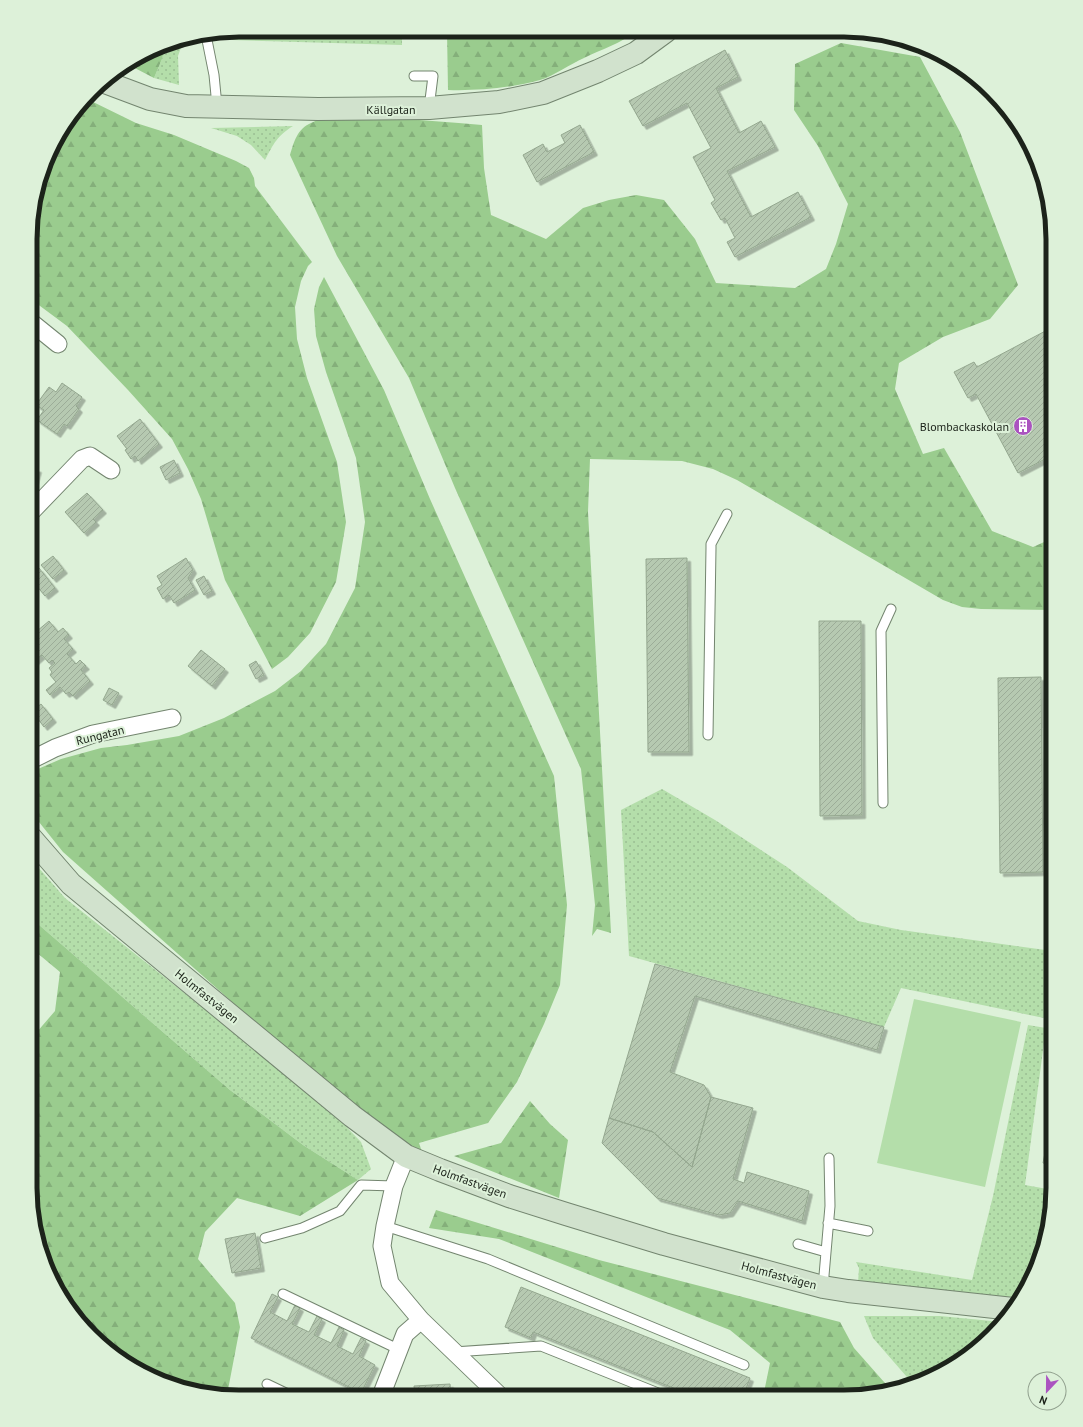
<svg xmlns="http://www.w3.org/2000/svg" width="1083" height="1427" font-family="'PT Sans',sans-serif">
<defs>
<pattern id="grass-dots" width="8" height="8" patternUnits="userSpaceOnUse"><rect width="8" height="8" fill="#b4deaa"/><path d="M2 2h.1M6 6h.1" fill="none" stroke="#9abe92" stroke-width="1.8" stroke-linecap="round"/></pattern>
<pattern id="forest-firs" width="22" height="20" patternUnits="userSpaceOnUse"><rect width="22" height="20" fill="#9acc8e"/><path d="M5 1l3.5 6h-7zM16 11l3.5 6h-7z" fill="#84af7a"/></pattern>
<pattern id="building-hatch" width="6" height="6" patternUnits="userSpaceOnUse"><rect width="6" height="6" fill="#b6c9b1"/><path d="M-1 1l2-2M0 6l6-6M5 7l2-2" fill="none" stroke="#9cac98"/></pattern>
<filter id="shadow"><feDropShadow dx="3.5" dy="3.5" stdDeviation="0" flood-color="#0004"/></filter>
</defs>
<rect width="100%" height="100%" fill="#ddf1d9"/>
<path fill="url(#grass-dots)" d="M 232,35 L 402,39 L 402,45 L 232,40 Z
M 184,39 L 178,56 L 179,85 L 154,78 L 162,59 L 166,44 L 171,41 Z
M 293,126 C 277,136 274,143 265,160 L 251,145 L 237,136 L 211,128 Z
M 662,789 L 715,820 L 787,867 L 858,921 L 901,930 L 1053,951 L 1053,996 L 1044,1018 L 901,988 L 884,1027 L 629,956 L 621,810 Z
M 31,859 L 65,898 L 325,1105 L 361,1142 L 371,1169 L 358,1180 L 303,1145 L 230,1090 L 31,918 Z
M 1028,1025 L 1046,1028 L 1025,1185 L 1053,1190 L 1053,1202 L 1042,1256 L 1020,1300 L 858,1283 L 859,1268 L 856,1262 L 972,1280 L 993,1196 Z
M 864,1316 L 940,1316 L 1002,1322 L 982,1345 L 937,1375 L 913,1384 L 873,1338 Z"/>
<path fill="url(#forest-firs)" d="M 447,31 L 636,31 C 620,44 602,49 584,58 C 570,64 554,76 540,80 C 512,88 476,91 448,90 Z
M 841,43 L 920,57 L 960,132 L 1018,285 L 990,319 L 943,337 L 899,363 L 895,389 L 923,454 L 944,448 L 992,531 L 1033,547 L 1053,538 L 1053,610 L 981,609 L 962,607 L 943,600 L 737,480 L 713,469 L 682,461 L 590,459 L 588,512 L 611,933 L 597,929 L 592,936 L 595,905 L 581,769 L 455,488 L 409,378 L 337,256 L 290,155 C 294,142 297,129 311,123 C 335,111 364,117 390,118 C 420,120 451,122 482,125 L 484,168 L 491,215 L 546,239 L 583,208 L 609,200 L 636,195 L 664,200 L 695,239 L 716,283 L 795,288 L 826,269 L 836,244 L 848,204 L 818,146 L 794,110 L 795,64 Z
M 166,44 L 162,59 L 154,78 L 129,65 Z
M 87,99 L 136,123 L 174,135 L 236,161 L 249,168 L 254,178 L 255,186 L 312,262 L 308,266 L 301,281 L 295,307 L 297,339 L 307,378 L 337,462 L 346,522 L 336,582 L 310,633 L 288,657 L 272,669 L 225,580 L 201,499 L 188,469 L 172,439 L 128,390 L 67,326 L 32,300 L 32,211 L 58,135 Z
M 324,277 L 384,390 L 430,499 L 554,776 L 567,905 L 560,985 L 544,1024 L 517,1082 L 488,1123 L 419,1143 L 422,1152 L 411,1147 L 359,1108 L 248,1016 L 63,852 L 31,812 L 31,772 L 61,759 L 101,748 L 127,745 L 179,736 L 224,718 L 275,691 L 301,671 L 326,644 L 355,588 L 365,522 L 356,458 L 326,372 L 316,336 L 314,309 L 319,287 Z
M 31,918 L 230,1090 L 303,1145 L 358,1180 L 300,1216 L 237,1198 L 205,1232 L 198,1259 L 235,1303 L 240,1327 L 227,1395 L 212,1395 L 159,1381 L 123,1362 L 82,1326 L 52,1281 L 37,1242 L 30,1188 L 30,1040 L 55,1011 L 60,972 L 30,947 Z
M 530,1101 L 550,1124 L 568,1140 L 559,1198 L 454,1156 L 501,1143 Z
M 436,1210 L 599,1260 L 840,1322 L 854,1348 L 892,1391 L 844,1397 L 763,1397 L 770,1363 L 730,1330 L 499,1239 L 429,1228 Z"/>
<path fill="#b4deaa" d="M 914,999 L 1021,1022 L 985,1187 L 877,1163 Z"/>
<path fill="url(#building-hatch)" stroke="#94a78f" filter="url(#shadow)" d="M 725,50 L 738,77 L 716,88 L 739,133 L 761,121 L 775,147 L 727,171 L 751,217 L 798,192 L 811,217 L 735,257 L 727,242 L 735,238 L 725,218 L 721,220 L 711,203 L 715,200 L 693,157 L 711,148 L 687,103 L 643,126 L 629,101 Z
M 580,125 L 594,152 L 537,182 L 523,155 L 543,144 L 547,152 L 565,143 L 561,135 Z
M 1053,327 L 1053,455 L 1018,473 L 976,394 L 968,398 L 954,372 L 974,362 L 977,367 Z
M 62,383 L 82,397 L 76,406 L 79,409 L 67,426 L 64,424 L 57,434 L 37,420 L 44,410 L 36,405 L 49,387 L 56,392 Z
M 140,419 L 159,444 L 138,461 L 135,456 L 131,459 L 125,450 L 127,449 L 117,436 Z
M 174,460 L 180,473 L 166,480 L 160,467 Z
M 31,468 L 38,469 L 32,491 L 31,490 Z
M 87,493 L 103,510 L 93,519 L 96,522 L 84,533 L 65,512 Z
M 53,556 L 64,570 L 53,579 L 41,565 Z
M 186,558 L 193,570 L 188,578 L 195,590 L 174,603 L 169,595 L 163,599 L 157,588 L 162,585 L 157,576 Z
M 687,558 L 689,752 L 648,752 L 646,559 Z
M 39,568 L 55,588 L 45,596 L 31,579 L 31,574 Z
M 204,576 L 212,591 L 204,595 L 196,580 Z
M 49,621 L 58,632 L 63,628 L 69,635 L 64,639 L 73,649 L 67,654 L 76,664 L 80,660 L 86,666 L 81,670 L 90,681 L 73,696 L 69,692 L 66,694 L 60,687 L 50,695 L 46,690 L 56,682 L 50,675 L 52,672 L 49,668 L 55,663 L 52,660 L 49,663 L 42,655 L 33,663 L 31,661 L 31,657 L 39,650 L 32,643 L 35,641 L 31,636 Z
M 819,621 L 861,621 L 862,815 L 820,816 Z
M 201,650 L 225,669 L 212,686 L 188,666 Z
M 256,661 L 264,675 L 256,679 L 249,665 Z
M 1041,677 L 1043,872 L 1000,873 L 998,678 Z
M 109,688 L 119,693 L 112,705 L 103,700 Z
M 41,704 L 53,719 L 44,727 L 32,711 Z
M 655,964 L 884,1027 L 877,1050 L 695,996 L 670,1072 L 704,1085 L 711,1097 L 692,1167 L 653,1132 L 609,1118 Z
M 30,975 L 35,977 L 30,990 Z
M 711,1097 L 753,1108 L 733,1179 L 744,1183 L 747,1172 L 809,1191 L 802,1221 L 738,1201 L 730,1213 L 719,1215 L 657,1198 L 602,1143 L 609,1118 L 653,1132 L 692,1167 Z
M 1053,1112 L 1053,1165 L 1043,1163 Z
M 255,1233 L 261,1268 L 232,1273 L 225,1239 Z
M 521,1287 L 750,1378 L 743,1397 L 696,1397 L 533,1332 L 531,1338 L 505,1327 Z
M 272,1294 L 278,1297 L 270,1312 L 287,1321 L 295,1305 L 300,1308 L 292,1324 L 309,1332 L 317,1316 L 322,1319 L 314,1335 L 331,1343 L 339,1327 L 344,1330 L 337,1346 L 353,1354 L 361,1338 L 366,1341 L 359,1356 L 375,1365 L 361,1393 L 251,1338 Z
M 450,1384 L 451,1396 L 415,1396 L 414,1386 Z"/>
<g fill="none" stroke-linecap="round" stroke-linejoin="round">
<defs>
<path id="lane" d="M 206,35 L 214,75 L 217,106
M 414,76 L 433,76 L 429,108
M 708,735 L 711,548 L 711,544 L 727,514
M 883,803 L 881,631 L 891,609
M 828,1223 L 868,1231
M 385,1226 L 488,1259 L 744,1365
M 265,1238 L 302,1228 L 340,1211 L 361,1185 L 394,1186
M 798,1244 L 826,1252
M 823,1287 L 830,1206 L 829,1158
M 283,1294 L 400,1350
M 454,1352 L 541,1346 L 668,1397
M 267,1384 L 290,1395"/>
<path id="street" d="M 32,323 L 58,344
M 31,512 L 82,459 L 90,456 L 111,470
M 31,760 L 55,748 L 93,734 L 172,718
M 406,1156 L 394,1186 L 385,1226 L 382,1246 L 390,1283 L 421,1320 L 500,1396
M 381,1396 L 405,1334 L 421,1320"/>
<path id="secondary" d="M 102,81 L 150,99 L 186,106 L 318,109 L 429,108 L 499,102 L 543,93 L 598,71 L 636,53 L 666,31
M 31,838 L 71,884 L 352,1116 L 406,1156 L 440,1170 L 509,1196 L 566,1214 L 664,1244 L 823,1287 L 848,1291 L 1013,1309"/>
</defs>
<use href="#lane" stroke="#73856f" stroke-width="11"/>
<use href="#street" stroke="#73856f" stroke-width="19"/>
<use href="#secondary" stroke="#73856f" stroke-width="24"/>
<use href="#lane" stroke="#fff" stroke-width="9"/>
<use href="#street" stroke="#fff" stroke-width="17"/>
<use href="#secondary" stroke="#d1e2cd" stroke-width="22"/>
</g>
<defs>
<symbol id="building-disc" viewBox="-11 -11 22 22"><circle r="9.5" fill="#ab53c0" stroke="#ddf1d9"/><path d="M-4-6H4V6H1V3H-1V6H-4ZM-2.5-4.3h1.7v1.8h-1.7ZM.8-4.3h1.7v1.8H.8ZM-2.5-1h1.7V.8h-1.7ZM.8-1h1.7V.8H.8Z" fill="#fff"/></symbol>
</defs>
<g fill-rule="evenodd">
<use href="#building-disc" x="1012" y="415" width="22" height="22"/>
</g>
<g text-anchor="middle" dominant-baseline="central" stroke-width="4" stroke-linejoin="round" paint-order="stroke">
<g font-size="12" fill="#1c231a" stroke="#ddf1d9">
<text x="391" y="109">Källgatan</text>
<text transform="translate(100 735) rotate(-14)">Rungatan</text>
<text transform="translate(207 996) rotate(39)">Holmfastvägen</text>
<text transform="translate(470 1181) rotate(20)">Holmfastvägen</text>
<text transform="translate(779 1275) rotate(15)">Holmfastvägen</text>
</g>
<g font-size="12" fill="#1c231a" stroke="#ddf1d9" text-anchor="end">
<text x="1009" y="426">Blombackaskolan</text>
</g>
</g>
<path d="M0 0H1083V1427H0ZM239 37H844A202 202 0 0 1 1046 239V1188A202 202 0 0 1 844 1390H239A202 202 0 0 1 37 1188V239A202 202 0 0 1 239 37Z" fill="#ddf1d9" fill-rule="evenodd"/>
<path fill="none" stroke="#1c231a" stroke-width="5" d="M239 37H844A202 202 0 0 1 1046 239V1188A202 202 0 0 1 844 1390H239A202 202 0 0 1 37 1188V239A202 202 0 0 1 239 37Z"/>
<g transform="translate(1047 1391) rotate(202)"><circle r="19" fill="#ddf1d9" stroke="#909f8d"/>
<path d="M0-3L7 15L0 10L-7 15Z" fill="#ab53c0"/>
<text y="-6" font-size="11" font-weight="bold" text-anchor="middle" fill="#1c231a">N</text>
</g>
</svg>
